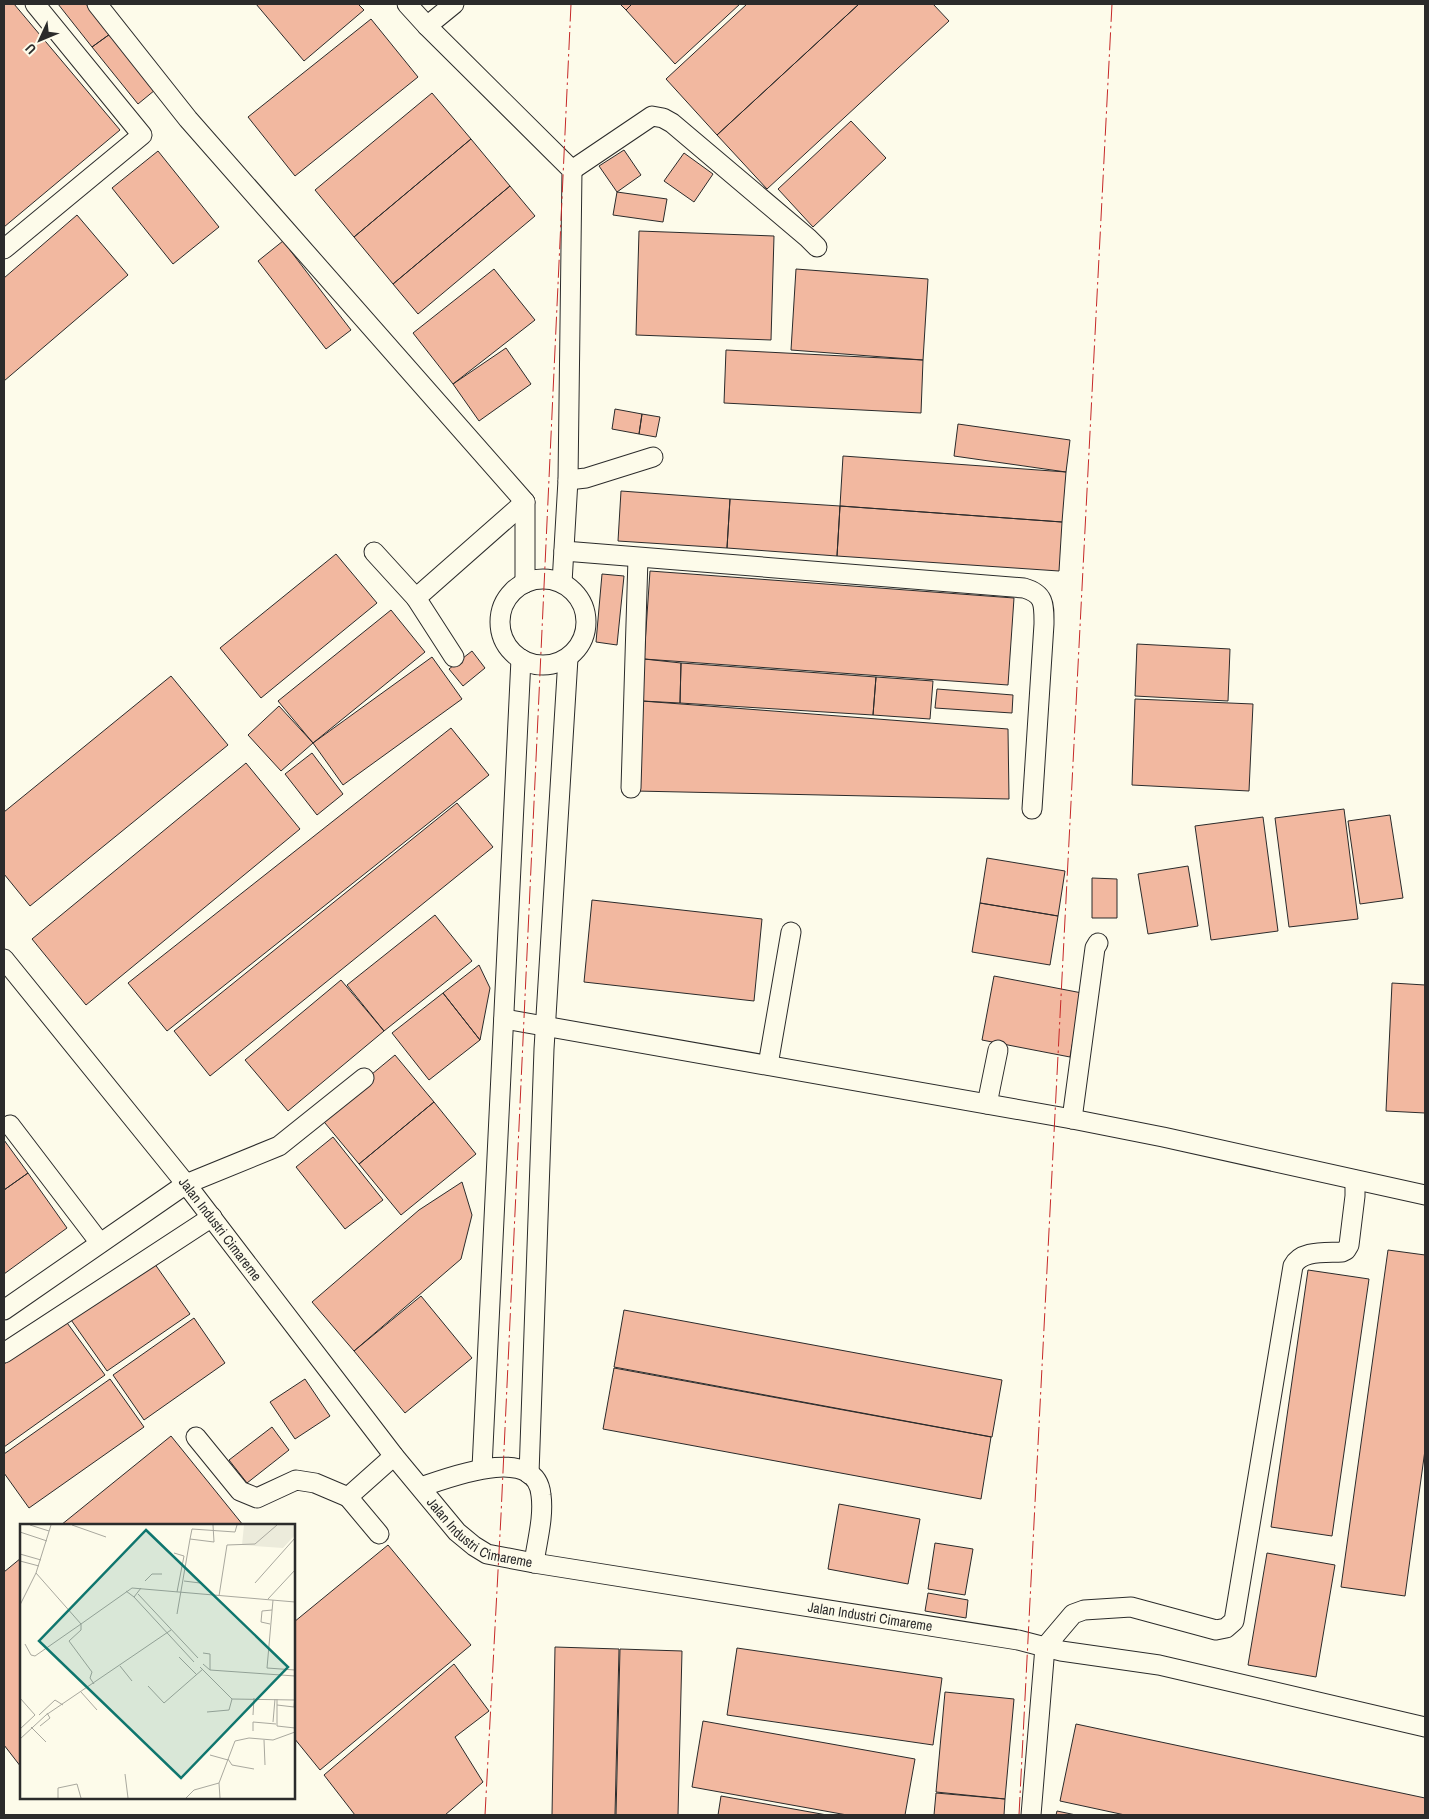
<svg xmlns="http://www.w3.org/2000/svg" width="1429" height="1819" font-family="'Archivo Narrow',sans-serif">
<rect width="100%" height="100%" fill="#fdfbea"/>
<path fill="#f2b8a0" stroke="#2b2b2b" d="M 4,4 L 14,4 L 120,130 L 4,227 Z
M 58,4 L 86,4 L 110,34 L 92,47 Z
M 256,4 L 358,4 L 364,10 L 304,61 Z
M 620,4 L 632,4 L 626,10 Z
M 632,4 L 740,4 L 675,64 L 626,10 Z
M 747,4 L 859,4 L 717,135 L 666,79 Z
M 859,4 L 933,4 L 949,21 L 767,189 L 717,135 Z
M 371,19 L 418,77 L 295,176 L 248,117 Z
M 110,34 L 155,90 L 138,104 L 92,47 Z
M 432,93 L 471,139 L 354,237 L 315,190 Z
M 851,121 L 886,158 L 813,227 L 778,189 Z
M 471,139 L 510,186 L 393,284 L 354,237 Z
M 624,150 L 641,175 L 617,192 L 599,166 Z
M 158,151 L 219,227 L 173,264 L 112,188 Z
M 684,153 L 713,174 L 694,202 L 664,181 Z
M 510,186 L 535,216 L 418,314 L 393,284 Z
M 617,192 L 667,199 L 663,222 L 613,215 Z
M 77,215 L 128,275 L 4,381 L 4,278 Z
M 639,231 L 774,236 L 771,340 L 636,335 Z
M 283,241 L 351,330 L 326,349 L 258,261 Z
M 494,269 L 535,320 L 453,384 L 413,333 Z
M 796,269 L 928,279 L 923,360 L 791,350 Z
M 506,348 L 531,384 L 479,421 L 453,384 Z
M 726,350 L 923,360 L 921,413 L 724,403 Z
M 615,409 L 642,414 L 639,434 L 612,429 Z
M 642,414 L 660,417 L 656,437 L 639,434 Z
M 958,424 L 1070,440 L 1066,472 L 954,456 Z
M 843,456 L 1066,472 L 1062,522 L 840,506 Z
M 621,491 L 730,499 L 727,548 L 618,541 Z
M 730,499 L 840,506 L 837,556 L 727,548 Z
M 840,506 L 1062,522 L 1059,571 L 837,556 Z
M 336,554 L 377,603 L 261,698 L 220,648 Z
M 650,571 L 1014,598 L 1008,685 L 644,659 Z
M 602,574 L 624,576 L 617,645 L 596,642 Z
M 391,610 L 425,652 L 313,743 L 278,701 Z
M 1137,644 L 1230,649 L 1228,701 L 1135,696 Z
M 472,651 L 485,668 L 463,686 L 449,669 Z
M 432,657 L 462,699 L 343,785 L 313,743 Z
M 644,659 L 681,663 L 680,703 L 642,701 Z
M 681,663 L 876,677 L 873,715 L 680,703 Z
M 171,676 L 228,745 L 30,906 L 4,874 L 4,812 Z
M 876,677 L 933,681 L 930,719 L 873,715 Z
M 937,689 L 1013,695 L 1012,713 L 935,708 Z
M 1135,699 L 1253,704 L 1249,791 L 1132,785 Z
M 642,701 L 1008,729 L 1009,799 L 635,791 Z
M 279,706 L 313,743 L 281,771 L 248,735 Z
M 451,728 L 489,775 L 167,1031 L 128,983 Z
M 312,753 L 343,794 L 317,815 L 285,774 Z
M 246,763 L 300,829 L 86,1005 L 32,939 Z
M 457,803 L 493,847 L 210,1076 L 174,1031 Z
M 1344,809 L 1358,919 L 1289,927 L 1275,818 Z
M 1390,815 L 1403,898 L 1360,904 L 1348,821 Z
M 1263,817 L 1278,931 L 1211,940 L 1195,826 Z
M 987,858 L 1065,871 L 1058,916 L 980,903 Z
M 1188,866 L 1198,926 L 1148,934 L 1138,874 Z
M 1092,878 L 1117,879 L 1117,918 L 1092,918 Z
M 592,900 L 762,919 L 754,1001 L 584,982 Z
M 980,903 L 1058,916 L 1050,965 L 972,952 Z
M 435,915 L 472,961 L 384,1031 L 347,985 Z
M 479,965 L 490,988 L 480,1040 L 443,993 Z
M 994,976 L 1082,993 L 1070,1057 L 982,1040 Z
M 341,980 L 384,1031 L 288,1111 L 245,1060 Z
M 1392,983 L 1425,985 L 1425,1113 L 1386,1111 Z
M 443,993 L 480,1040 L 429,1080 L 392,1033 Z
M 395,1055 L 434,1102 L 359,1164 L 320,1117 Z
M 434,1102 L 476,1154 L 401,1215 L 359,1164 Z
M 333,1137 L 383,1200 L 345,1229 L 296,1167 Z
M 4,1140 L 28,1173 L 4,1190 Z
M 28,1173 L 67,1228 L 4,1274 L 4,1190 Z
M 462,1182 L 472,1215 L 461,1259 L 354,1351 L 312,1302 L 419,1210 Z
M 1388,1250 L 1425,1255 L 1425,1450 L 1405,1596 L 1341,1587 Z
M 152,1260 L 190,1314 L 107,1371 L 69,1317 Z
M 1308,1270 L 1369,1279 L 1332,1536 L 1271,1527 Z
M 421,1296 L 472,1358 L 405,1413 L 354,1351 Z
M 624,1310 L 1002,1380 L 992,1437 L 614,1367 Z
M 194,1318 L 225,1363 L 144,1420 L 113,1375 Z
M 65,1320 L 105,1375 L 4,1447 L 4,1364 Z
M 614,1368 L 991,1437 L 981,1499 L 603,1429 Z
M 110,1379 L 144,1427 L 29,1508 L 4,1473 L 4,1454 Z
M 305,1379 L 330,1416 L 295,1439 L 270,1402 Z
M 272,1427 L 289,1450 L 247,1483 L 229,1460 Z
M 171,1436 L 243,1525 L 61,1525 Z
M 839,1504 L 920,1519 L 908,1584 L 828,1569 Z
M 935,1543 L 973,1549 L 965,1595 L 928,1589 Z
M 388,1545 L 471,1645 L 320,1770 L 294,1738 L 294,1622 Z
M 1267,1553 L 1335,1565 L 1316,1677 L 1248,1665 Z
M 21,1558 L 21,1767 L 4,1745 L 4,1572 Z
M 928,1593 L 968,1600 L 966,1618 L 925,1611 Z
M 555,1647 L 619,1649 L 615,1815 L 552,1815 Z
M 737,1648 L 942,1678 L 933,1745 L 727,1715 Z
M 620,1649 L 682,1651 L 678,1815 L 616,1815 Z
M 454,1664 L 489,1711 L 455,1737 L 483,1782 L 445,1815 L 355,1815 L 324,1775 Z
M 945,1692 L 1014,1699 L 1005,1799 L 936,1792 Z
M 703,1721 L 915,1759 L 905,1815 L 847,1815 L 692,1787 Z
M 1076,1724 L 1425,1798 L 1425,1815 L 1125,1815 L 1060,1801 Z
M 936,1793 L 1005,1799 L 1004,1815 L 934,1815 Z
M 721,1796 L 827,1815 L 718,1815 Z
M 1057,1811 L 1076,1815 L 1056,1815 Z"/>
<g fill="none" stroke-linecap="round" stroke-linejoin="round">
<defs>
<g id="minor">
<path d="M 97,4 L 188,119 L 525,502 L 525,583"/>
<path d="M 407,4 L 427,26 L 572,170 L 568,480 L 562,583"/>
<path d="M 427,26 L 454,4"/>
<path d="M 572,170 L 652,116 L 663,118 L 672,123 L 808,238 L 817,247"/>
<path d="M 4,249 L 142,135 L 35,4"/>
<path d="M 568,480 L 586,478 L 653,457"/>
<path d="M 564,551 L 1024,588 C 1045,594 1044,605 1044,624 L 1032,809"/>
<path d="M 374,552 L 416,598"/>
<circle cx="543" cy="622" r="43"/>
<path d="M 454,657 L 416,598 L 525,502"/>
<path d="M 631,788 L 638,558"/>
<path id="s1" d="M 4,959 L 186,1184 L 394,1456 L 457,1532 L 474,1546 L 487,1554 L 534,1563 L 1018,1640 L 1045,1647 L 1031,1815"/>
<path d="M 504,1019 L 1072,1119 L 1163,1137 L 1425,1195"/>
<path d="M 768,1065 L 791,932"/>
<path d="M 987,1104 L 998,1050"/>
<path d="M 1072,1119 L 1095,948 L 1098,943"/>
<path d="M 10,1125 L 100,1243"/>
<path d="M 1355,1180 L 1355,1196 L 1349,1245 L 1346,1250 L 1342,1252 C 1325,1253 1301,1250 1293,1266 L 1234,1621 L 1226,1628 L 1216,1630 L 1131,1607 L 1084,1610 L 1073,1614 L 1045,1647 L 1061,1651 L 1159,1665 L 1425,1727"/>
<path d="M 4,1310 L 186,1184 L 279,1146 L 364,1078"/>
<path d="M 4,1353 L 212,1217"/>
<path d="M 196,1437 L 240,1491 L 257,1498 L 296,1480 L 315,1483 L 348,1497"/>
<path d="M 482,1468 L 521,659"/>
<path d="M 529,1474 L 544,1049 L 568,658"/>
<path d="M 421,1487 C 448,1478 536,1443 541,1495 C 544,1517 537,1541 534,1563"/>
<path d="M 379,1534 L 348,1497 L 394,1456"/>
</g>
</defs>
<use href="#minor" stroke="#2b2b2b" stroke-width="21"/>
<use href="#minor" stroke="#fdfbea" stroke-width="19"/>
<path stroke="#c62828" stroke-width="1" stroke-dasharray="18 4 2.5 4" stroke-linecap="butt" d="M 485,1815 L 501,1515 L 571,4
M 1019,1815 L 1112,4"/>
</g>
<g text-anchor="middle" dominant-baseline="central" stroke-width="4" stroke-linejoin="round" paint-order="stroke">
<g font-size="14" fill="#2b2b2b" stroke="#fdfbea">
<text stroke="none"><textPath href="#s1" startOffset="346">Jalan Industri Cimareme</textPath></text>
<text stroke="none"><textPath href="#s1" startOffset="751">Jalan Industri Cimareme</textPath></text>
<text stroke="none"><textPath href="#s1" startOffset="1156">Jalan Industri Cimareme</textPath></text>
</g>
</g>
<g transform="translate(20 1524)">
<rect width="275" height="275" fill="#fdfbea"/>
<path d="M 224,1 L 275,1 L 275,11 L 263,24 L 222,21 Z" fill="#ecebdb"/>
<path fill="none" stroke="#a9a89e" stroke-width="1" d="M 10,1 L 29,7M 31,1 L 16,49 L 61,100 L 112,64 L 275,78M 52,1 L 86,13M 0,8 L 27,17M 170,15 L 172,5 L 215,8 L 217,1M 154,29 L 164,32 L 157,68M 0,30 L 21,36M 0,37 L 19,42M 125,57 L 132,50 L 142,50M 164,57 L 180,59M 235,59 L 275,14M 106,67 L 114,73 L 121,64M 118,70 L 178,134M 199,72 L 207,21 L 235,20 L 257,1M 114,73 L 174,138M 248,75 L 275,46M 253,76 L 247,144 L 275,146M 0,81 L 16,49M 157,90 L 170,15 L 194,18 L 193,1M 61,100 L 61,106 L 49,117 L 72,148 L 70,154 L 74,160M 250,100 L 241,98 L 242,87 L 252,86M 5,120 L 11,131 L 15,132 L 61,100M 183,129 L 190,130 L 190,146M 159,133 L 177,151M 183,140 L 190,146 L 275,152M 100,142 L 112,157M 180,143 L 212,175 L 275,176M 128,162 L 144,179 L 183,145M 61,168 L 77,186M 0,174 L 15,191 L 0,205M 257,175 L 257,202 L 275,204M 257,181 L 274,183 L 275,172M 187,188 L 209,186 L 212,175M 19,191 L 35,176 L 43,181M 233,191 L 234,174M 253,198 L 255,175M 20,202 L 30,194 L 27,189M 11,203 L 26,218M 233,207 L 233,198 L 256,200M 0,215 L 26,191 L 151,106M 244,216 L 245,241M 190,231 L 208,236M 208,235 L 212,241 L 234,245M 105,250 L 108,274M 199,259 L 200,274M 38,274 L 38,264 L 57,260 L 61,274M 166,274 L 174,266 L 199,259 L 215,217 L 229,214 L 253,216 L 275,208"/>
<path fill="#0f766e" fill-opacity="0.15" stroke="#0f766e" stroke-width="2.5" d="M 126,6 L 268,143 L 161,254 L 19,117 Z"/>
<rect width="275" height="275" fill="none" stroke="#2b2b2b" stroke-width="2.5"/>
</g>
<rect width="1429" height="1819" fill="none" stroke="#2b2b2b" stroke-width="10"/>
<g transform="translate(40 40) rotate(226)" stroke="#fdfbea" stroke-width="4" paint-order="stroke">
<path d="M0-4L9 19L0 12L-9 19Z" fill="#2b2b2b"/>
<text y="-8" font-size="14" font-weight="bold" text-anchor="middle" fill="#2b2b2b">U</text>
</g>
</svg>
